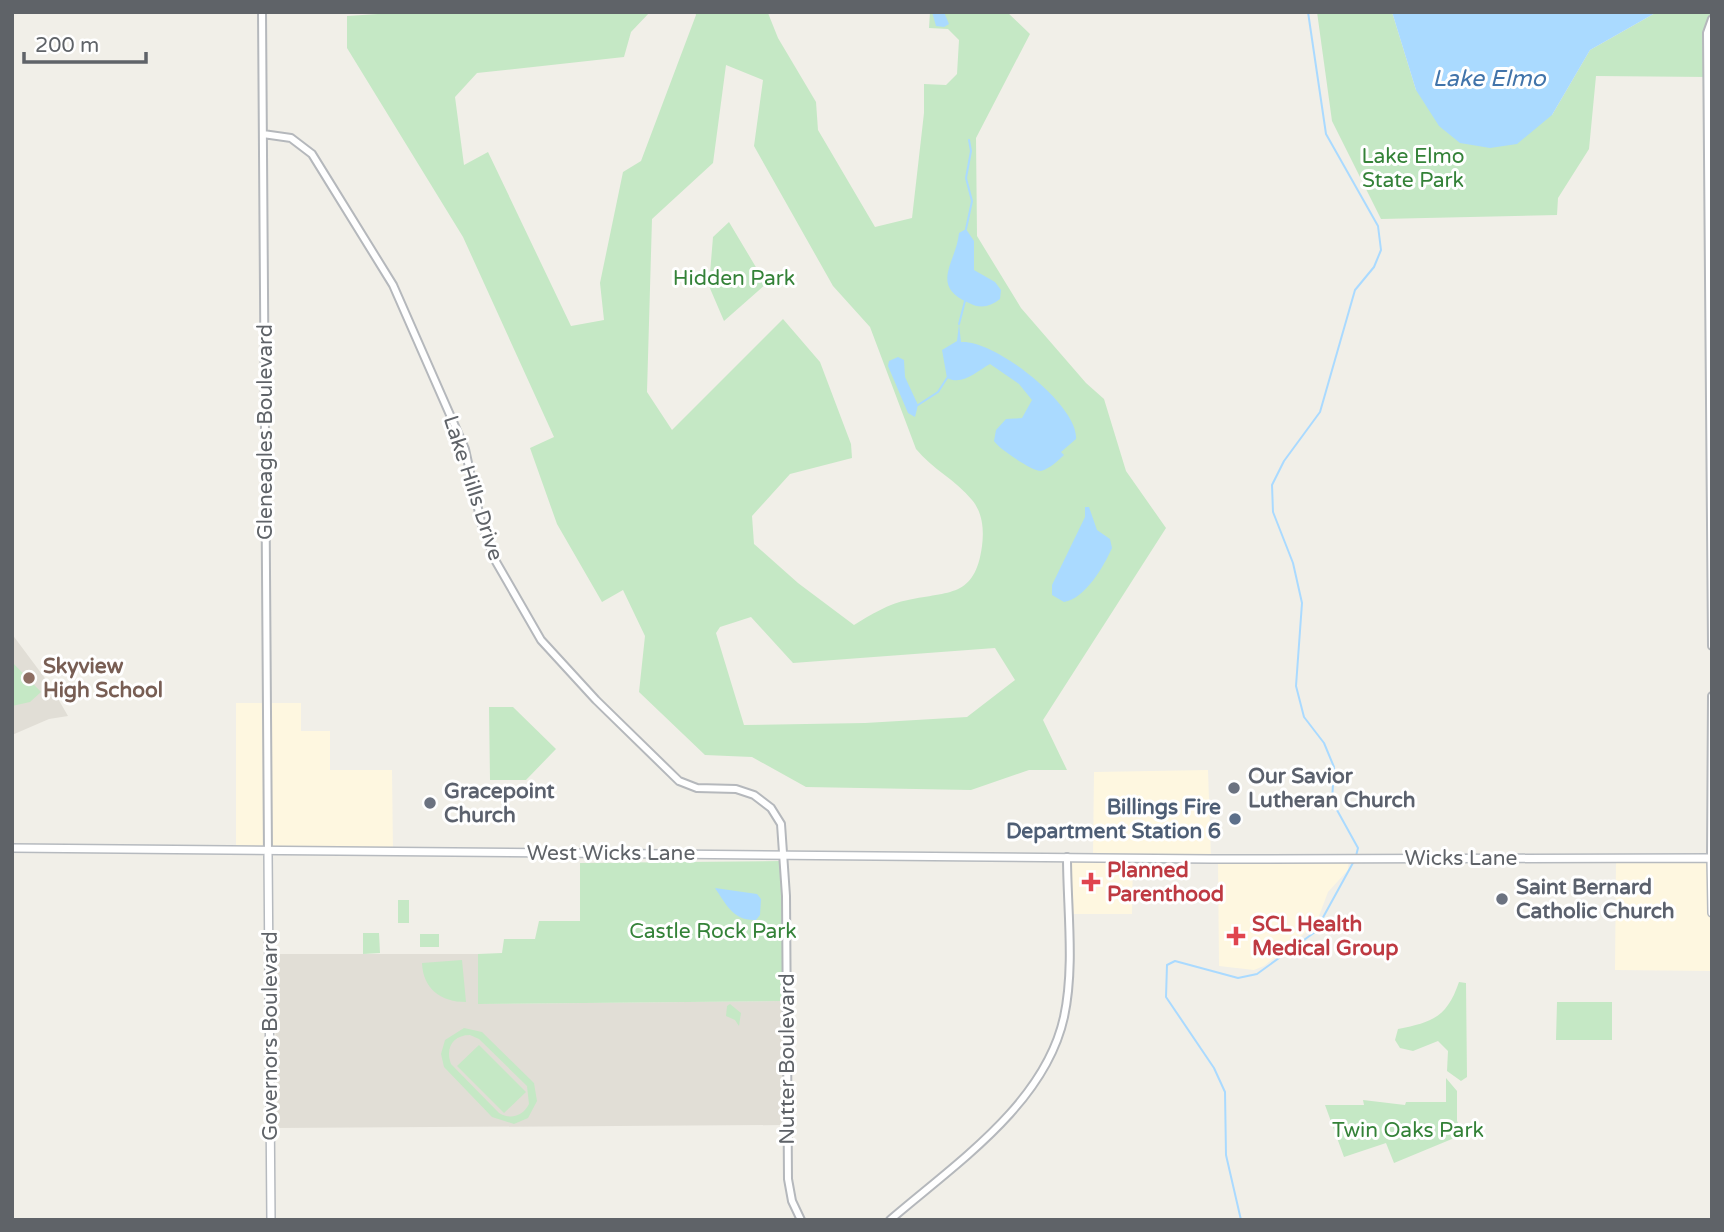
<svg xmlns="http://www.w3.org/2000/svg" width="1724" height="1232" font-family="'Varela Round',sans-serif">
<rect width="100%" height="100%" fill="#f1efe8"/>
<path fill="#fef7e0" d="M 236,703 L 301,703 L 301,731 L 330,731 L 330,770 L 392,770 L 393,853 L 236,852 Z
M 1208,770 L 1211,859 L 1133,858 L 1132,914 L 1067,914 L 1067,857 L 1093,857 L 1094,772 Z
M 1349,858 L 1348,870 L 1328,892 L 1316,924 L 1264,966 L 1254,970 L 1219,966 L 1218,859 Z
M 1711,858 L 1712,971 L 1615,970 L 1616,859 Z"/>
<path fill="#e1ded6" d="M 12,634 L 50,685 L 68,716 L 49,719 L 12,735 Z
M 275,954 L 478,954 L 478,1004 L 783,1001 L 784,1125 L 276,1128 Z"/>
<path fill="#c5e8c5" fill-rule="evenodd" d="M 409,12 L 650,12 L 631,32 L 624,57 L 477,73 L 455,97 L 464,165 L 488,152 L 571,326 L 604,320 L 600,283 L 623,172 L 641,161 L 696,15 L 695,12 L 768,13 L 778,38 L 816,102 L 818,130 L 875,227 L 912,218 L 924,113 L 924,84 L 946,85 L 957,74 L 959,40 L 948,29 L 929,28 L 930,12 L 1007,12 L 1030,34 L 976,138 L 977,236 L 1021,308 L 1086,383 L 1104,399 L 1126,471 L 1166,528 L 1043,720 L 1067,770 L 1029,770 L 971,790 L 806,787 L 752,757 L 705,755 L 639,692 L 645,636 L 623,590 L 602,602 L 557,524 L 530,448 L 554,437 L 463,237 L 347,48 L 347,16 ZM 726,65 L 763,80 L 754,146 L 833,286 L 870,327 L 916,449 C 932,469 956,480 972,500 C 983,513 984,531 982,546 C 975,598 949,591 908,600 C 890,603 870,615 854,625 L 798,583 L 754,544 L 752,516 L 790,474 L 852,458 L 851,444 L 820,362 L 783,319 L 672,430 L 647,392 L 652,219 L 713,163 ZM 751,617 L 793,663 L 995,648 L 1015,680 L 967,717 L 865,723 L 744,725 L 716,633 L 720,627 Z
M 1317,12 L 1392,12 L 1416,90 L 1552,115 L 1590,50 L 1657,12 L 1712,12 L 1709,25 L 1708,77 L 1596,76 L 1589,149 L 1558,198 L 1557,215 L 1381,219 L 1332,121 Z
M 729,222 L 766,284 L 724,321 L 709,286 L 713,237 Z
M 12,662 L 41,692 L 30,702 L 12,706 Z
M 489,707 L 513,707 L 556,749 L 526,780 L 490,780 Z
M 782,861 L 783,1001 L 478,1004 L 478,954 L 502,953 L 504,939 L 535,939 L 539,921 L 580,921 L 580,863 Z
M 398,900 L 409,900 L 409,923 L 398,923 Z
M 363,933 L 379,933 L 380,953 L 363,954 Z
M 420,934 L 439,934 L 439,947 L 420,947 Z
M 462,960 L 466,1002 C 441,1002 423,989 422,963 Z
M 1459,982 L 1466,983 L 1467,1077 L 1461,1081 L 1447,1071 L 1448,1051 L 1438,1041 L 1413,1051 L 1400,1048 L 1395,1040 L 1398,1029 C 1433,1022 1447,1017 1459,982 Z
M 1557,1002 L 1612,1002 L 1612,1040 L 1556,1040 Z
M 730,1004 L 741,1013 L 739,1026 L 735,1020 L 726,1016 L 727,1006 Z
M 464,1028 L 482,1032 L 534,1083 L 537,1101 L 528,1118 L 514,1124 L 492,1117 L 444,1067 L 441,1054 L 445,1040 ZM 470,1035 L 479,1039 L 527,1086 L 529,1104 C 523,1116 511,1120 499,1113 L 451,1064 C 445,1048 453,1035 470,1035 Z
M 479,1045 L 526,1092 L 504,1113 L 457,1066 Z
M 1446,1078 L 1457,1091 L 1457,1121 L 1464,1134 L 1394,1163 L 1386,1143 L 1344,1157 L 1325,1105 L 1364,1105 L 1363,1100 L 1405,1105 L 1406,1102 L 1446,1102 Z"/>
<path fill="#aadaff" d="M 932,12 L 944,12 L 949,24 L 944,27 L 936,26 Z
M 1392,12 L 1657,12 L 1590,50 L 1552,115 L 1517,144 L 1490,148 L 1460,143 L 1439,126 L 1416,90 Z
M 966,229 L 974,241 L 974,270 L 995,282 L 1001,290 L 1000,299 C 990,307 980,309 969,303 C 929,286 956,263 959,233 Z
M 959,324 L 961,342 C 995,339 1079,406 1076,439 L 1061,452 L 1064,455 C 1059,460 1049,469 1041,471 C 1033,472 998,448 994,441 L 996,430 L 1006,419 L 1022,418 L 1032,400 L 1019,384 L 990,364 C 977,371 963,386 947,378 L 942,350 L 957,341 Z
M 898,357 L 904,360 L 905,377 L 918,405 L 915,417 L 908,413 L 888,366 L 889,361 Z
M 1085,507 L 1089,507 L 1097,530 L 1110,539 L 1112,548 C 1104,566 1085,599 1064,602 L 1052,595 L 1052,585 L 1085,517 Z
M 715,888 L 757,894 L 761,899 L 760,915 L 756,920 C 733,921 726,904 715,888 Z"/>
<g fill="none" stroke-linecap="round" stroke-linejoin="round">
<path stroke="#aadaff" stroke-width="2" d="M 1308,12 L 1326,134 L 1378,226 L 1381,250 L 1374,267 L 1355,290 L 1320,412 L 1284,461 L 1272,485 L 1273,512 L 1293,563 L 1302,603 L 1296,686 L 1304,717 L 1324,743 L 1334,767 L 1332,801 L 1358,848 L 1356,856
M 966,229 L 972,201 L 966,178 L 971,151 L 969,140
M 959,324 L 965,301
M 918,405 L 938,392 L 947,378
M 1241,1220 L 1226,1155 L 1225,1092 L 1214,1068 L 1166,997 L 1167,965 L 1175,961 L 1238,978 L 1257,974 L 1315,932 L 1354,861"/>
<defs>
<path id="tertiary" d="M 262,12 L 268,853
M 1712,19 L 1707,33 L 1712,646
M 263,134 L 291,138 L 312,154 L 393,285 L 465,449 L 481,522 L 495,560 L 541,640 L 596,700 L 679,781 L 697,788 L 736,789 L 754,795 L 771,808 L 781,824 L 786,896 L 788,1179 L 792,1201 L 801,1220
M 1711,858 L 1712,696
M 890,1220 C 955,1164 1045,1104 1064,1017 C 1075,966 1067,908 1067,857"/>
<path id="secondary" d="M 12,848 L 1211,859 L 1712,858
M 268,853 L 271,1220
M 1711,858 L 1712,913"/>
</defs>
<use href="#tertiary" stroke="#b5b8bc" stroke-width="10"/>
<use href="#secondary" stroke="#b6babf" stroke-width="10"/>
<use href="#tertiary" stroke="#fff" stroke-width="6"/>
<use href="#secondary" stroke="#fff" stroke-width="7"/>
</g>
<circle fill="#8d6e63" stroke="#fff" stroke-width="2.5" cx="29" cy="678" r="7"/>
<g fill="#6b7280" stroke="#fff" stroke-width="2.5">
<circle cx="1234" cy="788" r="7"/>
<circle cx="430" cy="803" r="7"/>
<circle cx="1502" cy="899" r="7"/>
</g>
<circle fill="#5c6f8a" stroke="#fff" stroke-width="2.5" cx="1235" cy="819" r="7"/>
<g fill="#e0444e" stroke="#fff" stroke-width="2.5">
<path d="M1087.5 871.5h7v7h7v7h-7v7h-7v-7h-7v-7h7z"/>
<path d="M1232.5 925.5h7v7h7v7h-7v7h-7v-7h-7v-7h7z"/>
</g>
<g text-anchor="middle" dominant-baseline="central" stroke-width="6" stroke-linejoin="round" paint-order="stroke">
<g font-size="21" fill="#348238" stroke="#fff">
<text x="1413" y="156">Lake Elmo<tspan x="1413" dy="24">State Park</tspan></text>
<text x="734" y="278">Hidden Park</text>
<text x="713" y="931">Castle Rock Park</text>
<text x="1408" y="1130">Twin Oaks Park</text>
</g>
<g font-size="21" fill="#5f6368" stroke="#fff">
<text transform="translate(265 432) rotate(-90)">Gleneagles Boulevard</text>
<text transform="translate(473 488) rotate(72)">Lake Hills Drive</text>
<text x="611" y="853">West Wicks Lane</text>
<text x="1461" y="858">Wicks Lane</text>
<text transform="translate(270 1036) rotate(-90)">Governors Boulevard</text>
<text transform="translate(787 1059) rotate(-90)">Nutter Boulevard</text>
</g>
<g font-size="21" font-weight="bold" fill="#785e54" stroke="#fff" text-anchor="start">
<text x="43" y="666">Skyview<tspan x="43" dy="24">High School</tspan></text>
</g>
<g font-size="21" font-weight="bold" fill="#5b616d" stroke="#fff" text-anchor="start">
<text x="1248" y="776">Our Savior<tspan x="1248" dy="24">Lutheran Church</tspan></text>
<text x="444" y="791">Gracepoint<tspan x="444" dy="24">Church</tspan></text>
<text x="1516" y="887">Saint Bernard<tspan x="1516" dy="24">Catholic Church</tspan></text>
</g>
<g font-size="21" font-weight="bold" fill="#4e5e75" stroke="#fff" text-anchor="end">
<text x="1221" y="807">Billings Fire<tspan x="1221" dy="24">Department Station 6</tspan></text>
</g>
<g font-size="21" font-weight="bold" fill="#be3a42" stroke="#fff" text-anchor="start">
<text x="1107" y="870">Planned<tspan x="1107" dy="24">Parenthood</tspan></text>
<text x="1252" y="924">SCL Health<tspan x="1252" dy="24">Medical Group</tspan></text>
</g>
<g font-size="23" font-style="italic" fill="#4174aa" stroke="#fff">
<text x="1489" y="79">Lake Elmo</text>
</g>
</g>
<rect width="1724" height="1232" fill="none" stroke="#5f6368" stroke-width="28"/>
<path d="M24 52v10h122v-10" fill="none" stroke="#5f6368" stroke-width="3.5"/>
<text x="35" y="52" font-size="21" fill="#5f6368" stroke="#ffffff" stroke-width="5" paint-order="stroke">200 m</text>
</svg>
